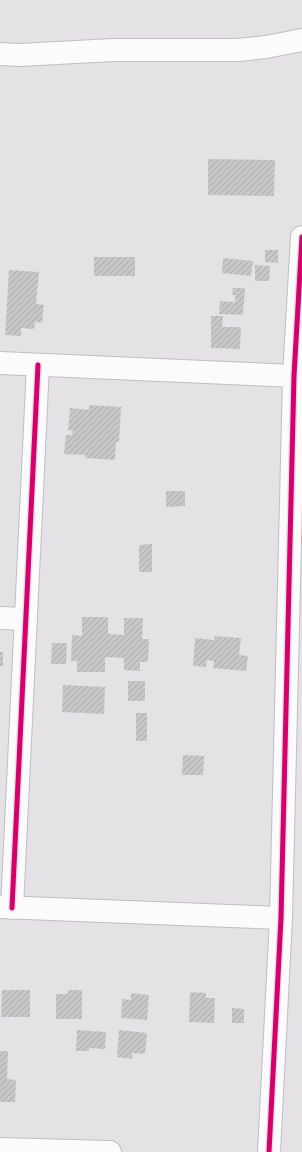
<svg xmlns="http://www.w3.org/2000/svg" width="302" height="1152" font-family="'PT Sans',sans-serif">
<defs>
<pattern id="building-hatch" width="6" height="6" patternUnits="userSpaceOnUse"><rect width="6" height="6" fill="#c9c6c7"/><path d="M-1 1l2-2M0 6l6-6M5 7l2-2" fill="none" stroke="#aca9aa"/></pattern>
</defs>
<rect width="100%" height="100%" fill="#e5e2e5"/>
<path fill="url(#building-hatch)" d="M 208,159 L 275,160 L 274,196 L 208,195 Z
M 265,250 L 278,250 L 278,263 L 265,262 Z
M 94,257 L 135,257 L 135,276 L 94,276 Z
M 223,258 L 253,261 L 251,276 L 222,273 Z
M 255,265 L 270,266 L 269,281 L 255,281 Z
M 9,270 L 39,272 L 36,304 L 44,305 L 42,323 L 35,322 L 34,329 L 21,328 L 21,336 L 5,335 Z
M 233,288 L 245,288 L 243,315 L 219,314 L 220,301 L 235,302 L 235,295 L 232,295 Z
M 211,316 L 223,316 L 222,327 L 241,327 L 240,349 L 211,348 Z
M 89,405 L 121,407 L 119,442 L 116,442 L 115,460 L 85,458 L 85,455 L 64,454 L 66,435 L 72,435 L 73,431 L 68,430 L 70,408 L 89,410 Z
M 166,491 L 185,491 L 185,506 L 166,507 Z
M 152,544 L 152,572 L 139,572 L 139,545 Z
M 82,617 L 108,617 L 108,634 L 124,635 L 124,618 L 143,618 L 142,639 L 149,639 L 148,662 L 140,662 L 140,671 L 124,670 L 124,658 L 105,657 L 105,672 L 77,672 L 77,661 L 71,661 L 72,635 L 82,636 Z
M 215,636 L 241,638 L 239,655 L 248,656 L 246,671 L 213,668 L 214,661 L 207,660 L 206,667 L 193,666 L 195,638 L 214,640 Z
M 52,643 L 67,643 L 66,664 L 51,664 Z
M 0,652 L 3,652 L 3,666 L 0,666 Z
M 128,681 L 145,681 L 145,701 L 128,701 Z
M 63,685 L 105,687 L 104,714 L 62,712 Z
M 136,713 L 147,713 L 147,741 L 136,741 Z
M 183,755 L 204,756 L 203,775 L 182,775 Z
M 2,990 L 30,990 L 30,1017 L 1,1017 Z
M 68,990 L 82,990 L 82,1019 L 56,1019 L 56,994 L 68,994 Z
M 190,992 L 206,993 L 206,998 L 215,998 L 214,1023 L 189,1022 Z
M 131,993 L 149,995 L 147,1020 L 121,1018 L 122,999 L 131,1000 Z
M 232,1008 L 244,1009 L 244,1023 L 232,1023 Z
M 77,1030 L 106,1032 L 105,1049 L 89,1048 L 89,1051 L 76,1051 Z
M 119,1030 L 147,1033 L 145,1054 L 132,1053 L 132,1059 L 117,1057 Z
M 0,1051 L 8,1051 L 7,1079 L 16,1080 L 15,1102 L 0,1102 Z"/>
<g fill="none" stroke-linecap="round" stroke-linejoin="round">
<defs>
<path id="minor" d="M 0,54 L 20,55 L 113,50 L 238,50 L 266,47 L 302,40
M 0,363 L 294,376
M 0,618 L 26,619
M 0,907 L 281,918
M 12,908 L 38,365
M 0,1149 L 110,1152
M 269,1152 L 281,918 L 294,376 L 302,237"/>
</defs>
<use href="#minor" stroke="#c0bec0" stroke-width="24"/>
<use href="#minor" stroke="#fbfbfb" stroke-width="22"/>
<defs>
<path id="cycleway" d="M 12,908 L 38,365
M 269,1152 L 281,918 L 294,376 L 302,237"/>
</defs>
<use href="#cycleway" stroke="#e6e1e6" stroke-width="8"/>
<use href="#cycleway" stroke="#d6006c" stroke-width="5"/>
</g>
</svg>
